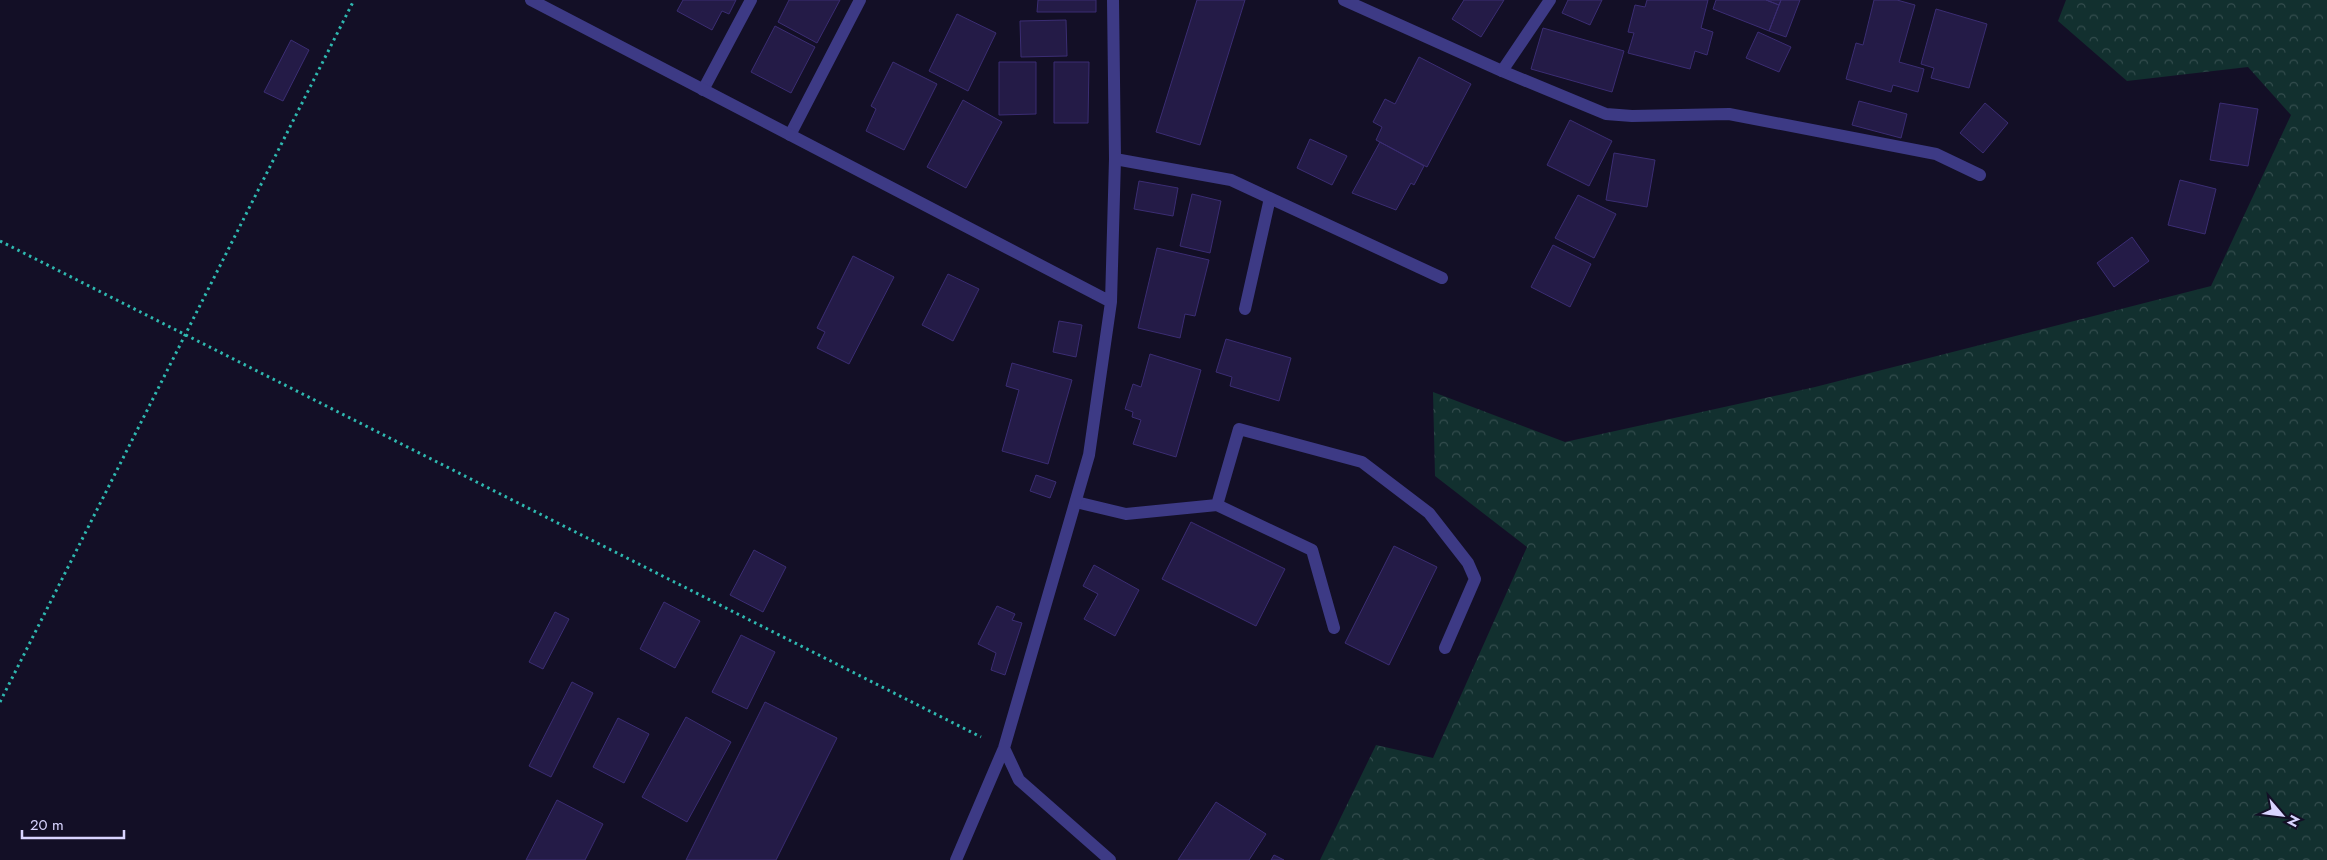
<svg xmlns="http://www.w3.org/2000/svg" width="2327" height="860" font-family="Jost,sans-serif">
<defs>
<pattern id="forest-crowns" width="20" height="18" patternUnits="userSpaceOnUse" patternTransform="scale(1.25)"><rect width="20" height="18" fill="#12302f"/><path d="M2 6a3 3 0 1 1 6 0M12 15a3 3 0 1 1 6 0" fill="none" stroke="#344d4e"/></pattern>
</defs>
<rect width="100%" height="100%" fill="#130f26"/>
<path fill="url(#forest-crowns)" d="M 2066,0 L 2327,0 L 2327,860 L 1320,860 L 1376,745 L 1433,758 L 1527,547 L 1435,476 L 1433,392 L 1565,442 L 1815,387 L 2211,286 L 2291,115 L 2248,67 L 2127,81 L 2058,21 Z"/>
<path fill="#241b47" stroke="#3b2d73" d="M 683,0 L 736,0 L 729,14 L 722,11 L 712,30 L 677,11 Z
M 789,0 L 840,0 L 817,43 L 778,22 Z
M 1038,0 L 1096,0 L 1096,12 L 1037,12 Z
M 1197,0 L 1245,0 L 1200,145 L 1156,132 Z
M 1464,0 L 1504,0 L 1481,37 L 1452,19 Z
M 1568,0 L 1602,0 L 1590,25 L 1562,13 Z
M 1647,0 L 1708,0 L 1701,28 L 1713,32 L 1707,55 L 1695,51 L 1690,69 L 1628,53 L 1634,33 L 1628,32 L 1635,5 L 1645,7 Z
M 1716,0 L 1766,0 L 1779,5 L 1769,31 L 1713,9 Z
M 1766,0 L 1781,0 L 1779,5 Z
M 1781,0 L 1800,0 L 1786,37 L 1769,31 Z
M 1874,0 L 1897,0 L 1915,5 L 1899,62 L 1924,69 L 1918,92 L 1893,85 L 1891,92 L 1846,79 L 1856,43 L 1863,45 Z
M 1936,9 L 1987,24 L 1969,88 L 1931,78 L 1934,68 L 1921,64 Z
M 957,14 L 996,33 L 968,91 L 929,71 Z
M 1066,20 L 1067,56 L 1021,57 L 1020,21 Z
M 775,26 L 815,47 L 791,93 L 751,72 Z
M 1543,28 L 1624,51 L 1612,92 L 1531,69 Z
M 1758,32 L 1791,47 L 1779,72 L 1746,58 Z
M 291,40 L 309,50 L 283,101 L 264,92 Z
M 1419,57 L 1471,84 L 1427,167 L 1376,140 L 1382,127 L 1373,122 L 1385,99 L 1395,104 Z
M 893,62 L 937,84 L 904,150 L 866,131 L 876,109 L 871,106 Z
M 999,62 L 1036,62 L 1036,114 L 999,115 Z
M 1054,62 L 1089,62 L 1088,123 L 1054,123 Z
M 963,100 L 1002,122 L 966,188 L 927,167 Z
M 1859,101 L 1907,114 L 1901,138 L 1852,125 Z
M 1985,103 L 2008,123 L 1983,153 L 1960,133 Z
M 2220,103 L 2258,109 L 2248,166 L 2210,160 Z
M 1570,120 L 1612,141 L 1589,186 L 1547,165 Z
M 1310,139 L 1347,156 L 1332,185 L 1297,168 Z
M 1380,142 L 1424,166 L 1414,185 L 1411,183 L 1396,210 L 1352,193 Z
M 1614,153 L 1655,160 L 1647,207 L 1606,200 Z
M 2180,180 L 2216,189 L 2205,234 L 2168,225 Z
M 1139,181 L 1178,188 L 1173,216 L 1134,209 Z
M 1192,194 L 1221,201 L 1210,253 L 1180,246 Z
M 1578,195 L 1616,214 L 1594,258 L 1555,238 Z
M 2132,237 L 2149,261 L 2114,287 L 2097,263 Z
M 1553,245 L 1591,264 L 1570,307 L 1531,287 Z
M 1157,248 L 1209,260 L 1195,316 L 1185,314 L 1180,338 L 1138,328 Z
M 853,256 L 894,277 L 849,364 L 817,348 L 825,332 L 817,328 Z
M 948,274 L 979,289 L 953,341 L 922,325 Z
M 1059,321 L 1082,325 L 1076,357 L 1053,352 Z
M 1226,339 L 1291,358 L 1279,401 L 1230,386 L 1232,377 L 1216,372 Z
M 1150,354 L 1201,370 L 1176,457 L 1133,444 L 1141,420 L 1132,417 L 1133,412 L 1125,409 L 1133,384 L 1141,387 Z
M 1012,363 L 1072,380 L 1048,464 L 1002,451 L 1019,390 L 1006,386 Z
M 1036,475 L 1056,482 L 1050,498 L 1030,491 Z
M 1191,522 L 1285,569 L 1256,626 L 1162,579 Z
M 1394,546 L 1437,567 L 1389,665 L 1345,643 Z
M 754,550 L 786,567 L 763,612 L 730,595 Z
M 1094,565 L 1139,590 L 1115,636 L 1084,619 L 1098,594 L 1083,586 Z
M 664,602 L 700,621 L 675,668 L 640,649 Z
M 997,606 L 1015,614 L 1012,620 L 1022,623 L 1005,675 L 991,670 L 996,653 L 978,644 Z
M 555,612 L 569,619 L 543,669 L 529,662 Z
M 741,635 L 775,652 L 747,709 L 712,692 Z
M 572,682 L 593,693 L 551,777 L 529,766 Z
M 765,702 L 837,738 L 776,860 L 686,860 Z
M 686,717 L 731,742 L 687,822 L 642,797 Z
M 618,718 L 649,734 L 624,783 L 593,767 Z
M 557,800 L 603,824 L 585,860 L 526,860 Z
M 1216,802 L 1266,834 L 1249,860 L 1178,860 Z
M 1274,855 L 1284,860 L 1271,860 Z"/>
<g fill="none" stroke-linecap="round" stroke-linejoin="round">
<path stroke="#2fb8b0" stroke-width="3" stroke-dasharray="2.5 4" stroke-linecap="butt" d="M 0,241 L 981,737
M 0,702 L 354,0"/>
<path stroke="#3d3a85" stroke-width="12" d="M 1344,0 L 1502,71 L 1606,114 L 1632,116 L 1729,114 L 1936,154 L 1980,175
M 703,90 L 751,0
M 790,135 L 860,0
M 1115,159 L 1231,180 L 1442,278
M 1245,309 L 1270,198
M 1076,502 L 1126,514 L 1217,505 L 1239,429 L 1362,462 L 1429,513 L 1468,563 L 1475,579 L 1445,648
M 1217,505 L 1312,550 L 1334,628"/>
<path stroke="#3d3a85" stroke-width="12" d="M 531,0 L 1111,302
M 1502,71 L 1550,0
M 1004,748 L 1019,780 L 1110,860
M 956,860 L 1004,748 L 1089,455 L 1111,302 L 1115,159 L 1113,0"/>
</g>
<g transform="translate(2282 815) rotate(118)" stroke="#130f26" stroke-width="4" paint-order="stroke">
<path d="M0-4L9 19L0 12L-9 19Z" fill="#d9d4ff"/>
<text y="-8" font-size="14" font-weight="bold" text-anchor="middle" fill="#d9d4ff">N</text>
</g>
<path d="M22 830v8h102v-8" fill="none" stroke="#d9d4ff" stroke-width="2.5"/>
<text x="30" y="830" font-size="15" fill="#d9d4ff" stroke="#130f26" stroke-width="4" paint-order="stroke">20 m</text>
</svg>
